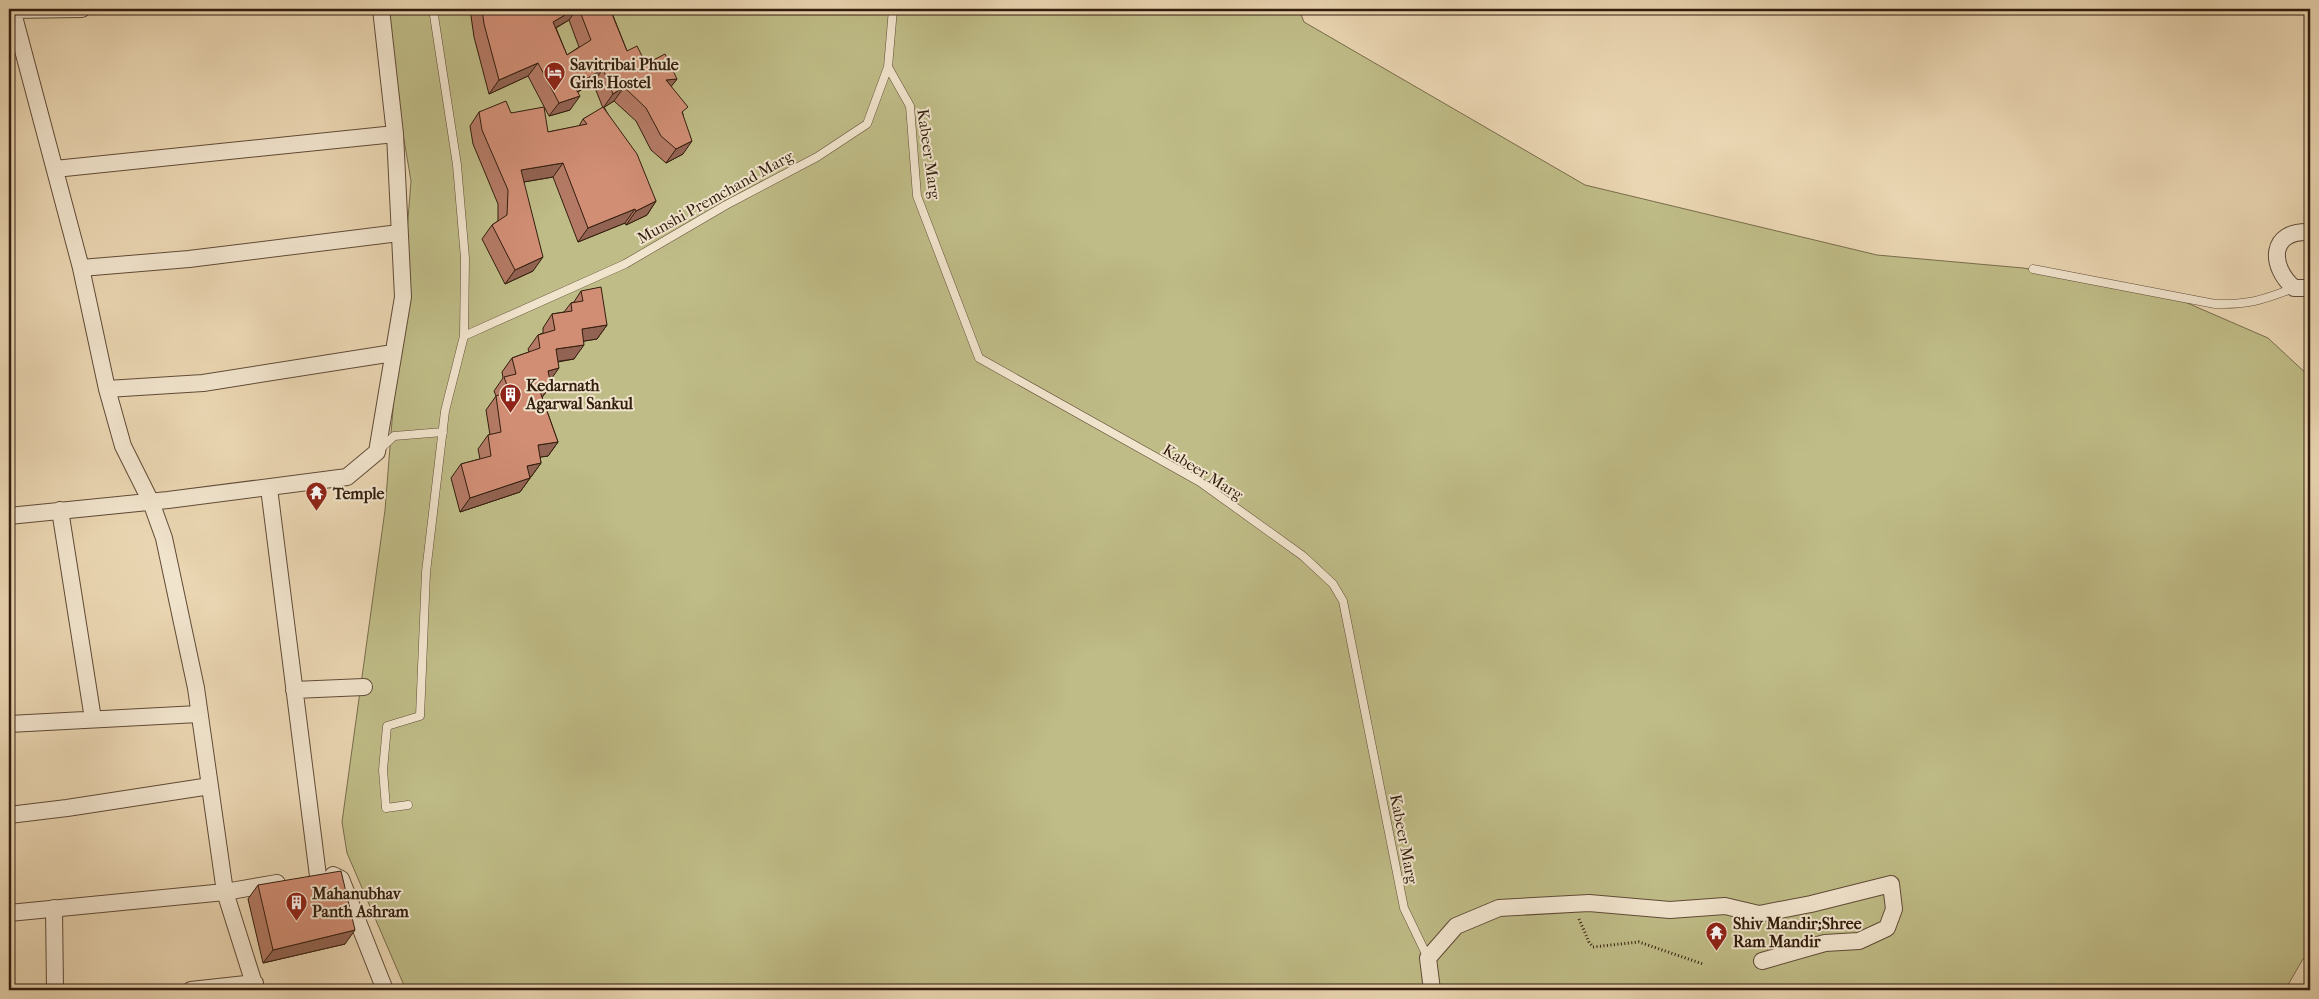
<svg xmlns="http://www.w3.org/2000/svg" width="2319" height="999" font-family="'IM FELL French Canon',serif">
<rect width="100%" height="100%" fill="#ead6b2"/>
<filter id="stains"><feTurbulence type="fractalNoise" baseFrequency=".004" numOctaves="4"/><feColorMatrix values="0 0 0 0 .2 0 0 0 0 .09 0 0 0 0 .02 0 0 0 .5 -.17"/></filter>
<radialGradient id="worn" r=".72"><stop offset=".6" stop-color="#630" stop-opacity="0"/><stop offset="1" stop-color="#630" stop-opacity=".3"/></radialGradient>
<path fill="#bfbc87" stroke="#786c4a" d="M 382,9 L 1299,9 L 1304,22 L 1585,185 L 1877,255 L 2023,268 L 2155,289 L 2268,338 L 2310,377 L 2310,951 L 2303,959 L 2285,990 L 406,990 L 347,853 L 342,822 L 385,510 L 411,181 Z"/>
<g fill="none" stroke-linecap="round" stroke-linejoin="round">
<defs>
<path id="lane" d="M 888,67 L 910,106 L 917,196 L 979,358 L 1200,482 L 1303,556 L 1333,584 L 1343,601 L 1404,908 L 1428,958
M 2033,269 L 2215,304 C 2248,305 2263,300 2294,288
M 464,336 L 625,264 L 726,205 L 817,157 L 867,124 L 888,67 L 893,9
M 380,449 L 394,436 L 443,432
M 408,805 L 386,808 L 383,770 L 387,726 L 420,716 L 426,572 L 445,411 L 464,336 L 465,258 L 457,165 L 433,9"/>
<path id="street" d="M 12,9 L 81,268 L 107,389 L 123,446 L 151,502 L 164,538 L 196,688 L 225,892 L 256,990
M 9,10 L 82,9
M 55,169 L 395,134
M 2310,232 C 2269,230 2269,266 2294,288 L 2310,288
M 81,268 L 189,259 L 399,233
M 107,389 L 203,383 L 393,353
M 269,488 L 318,876
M 60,510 L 93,719
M 9,516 L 168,500 L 347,477 L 377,452 L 403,297 L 395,134 L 381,9
M 294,690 L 364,687
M 9,724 L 198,714
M 9,815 L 67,808 L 210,786
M 333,875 L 341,879 L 385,990
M 54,908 L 55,990
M 9,913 L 225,892 L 277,883
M 191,990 L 255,983
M 1432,990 L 1428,958 L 1456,926 L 1499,908 L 1589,903 L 1670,910 L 1725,906 L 1759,914 L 1811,904 L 1891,884 L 1894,909 L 1887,928 L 1859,941 L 1825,943 L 1762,961"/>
</defs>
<use href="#lane" stroke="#604b36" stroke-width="9"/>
<use href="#street" stroke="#604b36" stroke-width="18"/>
<path stroke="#321d0d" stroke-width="3" stroke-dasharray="1 2.5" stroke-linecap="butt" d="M 1579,919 L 1589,942 L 1593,947 L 1639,942 L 1703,964"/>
<use href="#lane" stroke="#f1e4cd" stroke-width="8"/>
<use href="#street" stroke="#f1e4cd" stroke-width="16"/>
</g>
<path fill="#b47a65" stroke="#321d0d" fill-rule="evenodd" d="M 470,9 L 619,9 L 617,10 L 612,13 L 627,51 L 646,64 L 677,79 L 671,86 L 683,114 L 683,154 L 666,163 L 651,150 L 636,121 L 614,101 L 604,107 L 656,201 L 647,215 L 626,225 L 625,223 L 578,242 L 553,177 L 524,182 L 533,271 L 505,284 L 482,239 L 492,225 L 498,221 L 498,204 L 473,144 L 470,126 L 479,112 L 511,113 L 548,132 L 579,126 L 583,119 L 603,108 L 593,83 L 578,92 L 570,110 L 549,116 L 528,76 L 489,94 L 474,37 ZM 569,20 L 579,47 L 567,55 L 556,28 Z
M 581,291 L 607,325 L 597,339 L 584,341 L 574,359 L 558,362 L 550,381 L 551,385 L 542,397 L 558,442 L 548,456 L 540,457 L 541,463 L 520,492 L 460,512 L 451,478 L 461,464 L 480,459 L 478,449 L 488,435 L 490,435 L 486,410 L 496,396 L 494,391 L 503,378 L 502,372 L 512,358 L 529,352 L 528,349 L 538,335 L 543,333 L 543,328 L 552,314 L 564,312 L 571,303 L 574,302 Z
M 258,885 L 345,944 L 263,963 L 248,899 Z"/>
<path fill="#926352" stroke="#321d0d" d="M 575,9 L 577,9 L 569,20 L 543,35 L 553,22 Z
M 606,9 L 619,9 L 599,19 Z
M 538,63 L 528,76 L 489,94 L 499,80 Z
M 603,69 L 593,83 L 564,99 L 574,86 Z
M 677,79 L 667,92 L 666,80 Z
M 624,87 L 614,101 L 603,108 L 613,94 Z
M 580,96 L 570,110 L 549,116 L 559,103 Z
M 692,141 L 683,154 L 666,163 L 676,149 Z
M 563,163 L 553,177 L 511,184 L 521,170 Z
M 656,201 L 647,215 L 626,225 L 636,211 Z
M 635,209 L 625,223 L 578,242 L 588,228 Z
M 543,257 L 533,271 L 505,284 L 515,270 Z
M 607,325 L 597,339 L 572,343 L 582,329 Z
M 584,345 L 574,359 L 546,363 L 556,349 Z
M 559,368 L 549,382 L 548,371 Z
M 551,385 L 541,399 L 538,386 Z
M 558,442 L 548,456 L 528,459 L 538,445 Z
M 541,463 L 531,477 L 517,480 L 527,466 Z
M 530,478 L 520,492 L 460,512 L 470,498 Z
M 355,930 L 345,944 L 263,963 L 273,950 Z"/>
<path fill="#d18e75" stroke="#321d0d" d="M 482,9 L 575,9 L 553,22 L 567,55 L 591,40 L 579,9 L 610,9 L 627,51 L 637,46 L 646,64 L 665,54 L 677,79 L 666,80 L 688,107 L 682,112 L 692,141 L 676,149 L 661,136 L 646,108 L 624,87 L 613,94 L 603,69 L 574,86 L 580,96 L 559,103 L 538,63 L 499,80 L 484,24 Z
M 506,101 L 511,113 L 544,107 L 548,132 L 587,124 L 583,119 L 603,107 L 637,154 L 656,201 L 636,211 L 635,209 L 588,228 L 563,163 L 521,170 L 543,257 L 515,270 L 492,225 L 507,215 L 508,190 L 482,130 L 479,112 Z
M 601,287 L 607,325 L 582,329 L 584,345 L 556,349 L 559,368 L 548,371 L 551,385 L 538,386 L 558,442 L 538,445 L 541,463 L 527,466 L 530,478 L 470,498 L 461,464 L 491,456 L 488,435 L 501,432 L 496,396 L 509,391 L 504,377 L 516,374 L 512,358 L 540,348 L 538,335 L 555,330 L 552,314 L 572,311 L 571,303 L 583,301 L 581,291 Z
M 341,871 L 355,930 L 273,950 L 258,885 Z"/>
<defs>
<symbol id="hotel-pin" viewBox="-11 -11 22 30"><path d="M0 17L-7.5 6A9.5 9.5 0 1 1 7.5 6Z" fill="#8f2418" stroke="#f1e4cd"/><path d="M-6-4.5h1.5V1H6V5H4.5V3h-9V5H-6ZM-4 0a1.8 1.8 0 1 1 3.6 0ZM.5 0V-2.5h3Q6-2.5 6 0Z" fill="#fff"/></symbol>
<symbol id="building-pin" viewBox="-11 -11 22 30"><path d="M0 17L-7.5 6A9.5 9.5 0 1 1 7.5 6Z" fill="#8f2418" stroke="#f1e4cd"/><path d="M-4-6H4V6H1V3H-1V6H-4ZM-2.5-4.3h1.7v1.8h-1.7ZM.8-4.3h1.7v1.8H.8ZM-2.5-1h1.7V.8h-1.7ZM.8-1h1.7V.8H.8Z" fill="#fff"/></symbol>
<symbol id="temple-pin" viewBox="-11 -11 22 30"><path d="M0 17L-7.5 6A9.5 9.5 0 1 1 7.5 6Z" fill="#8f2418" stroke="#f1e4cd"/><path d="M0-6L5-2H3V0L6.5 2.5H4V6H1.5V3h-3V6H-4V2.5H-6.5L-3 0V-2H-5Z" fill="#fff"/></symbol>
</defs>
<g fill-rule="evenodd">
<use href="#hotel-pin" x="542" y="60" width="25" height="34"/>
<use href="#building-pin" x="498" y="382" width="25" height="34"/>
<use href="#temple-pin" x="304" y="480" width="25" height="34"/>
<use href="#building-pin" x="284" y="890" width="25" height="34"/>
<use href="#temple-pin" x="1704" y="920" width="25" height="34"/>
</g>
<g text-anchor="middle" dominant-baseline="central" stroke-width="4" stroke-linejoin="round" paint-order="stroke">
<g font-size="16" font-weight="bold" fill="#321d0d" stroke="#f1e4cd" text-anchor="start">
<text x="570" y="64">Savitribai Phule<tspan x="570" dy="18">Girls Hostel</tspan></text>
<text x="526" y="385">Kedarnath<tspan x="526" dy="18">Agarwal Sankul</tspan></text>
<text x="333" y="493">Temple</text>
<text x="312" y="893">Mahanubhav<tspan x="312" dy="18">Panth Ashram</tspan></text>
<text x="1733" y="923">Shiv Mandir;Shree<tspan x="1733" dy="18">Ram Mandir</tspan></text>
</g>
<g font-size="16" fill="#321d0d" stroke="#f1e4cd">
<text transform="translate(929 154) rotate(82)">Kabeer Marg</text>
<text transform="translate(715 197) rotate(-29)">Munshi Premchand Marg</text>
<text transform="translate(1203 472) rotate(32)">Kabeer Marg</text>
<text transform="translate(1404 839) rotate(79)">Kabeer Marg</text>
</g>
</g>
<rect width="2319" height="999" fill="none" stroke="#ead6b2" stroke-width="30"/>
<rect x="10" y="10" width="2299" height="979" fill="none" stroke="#321d0d" stroke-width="2.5"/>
<rect x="15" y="15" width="2289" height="969" fill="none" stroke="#321d0d"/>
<rect width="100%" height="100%" filter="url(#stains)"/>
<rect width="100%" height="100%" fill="url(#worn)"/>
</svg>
